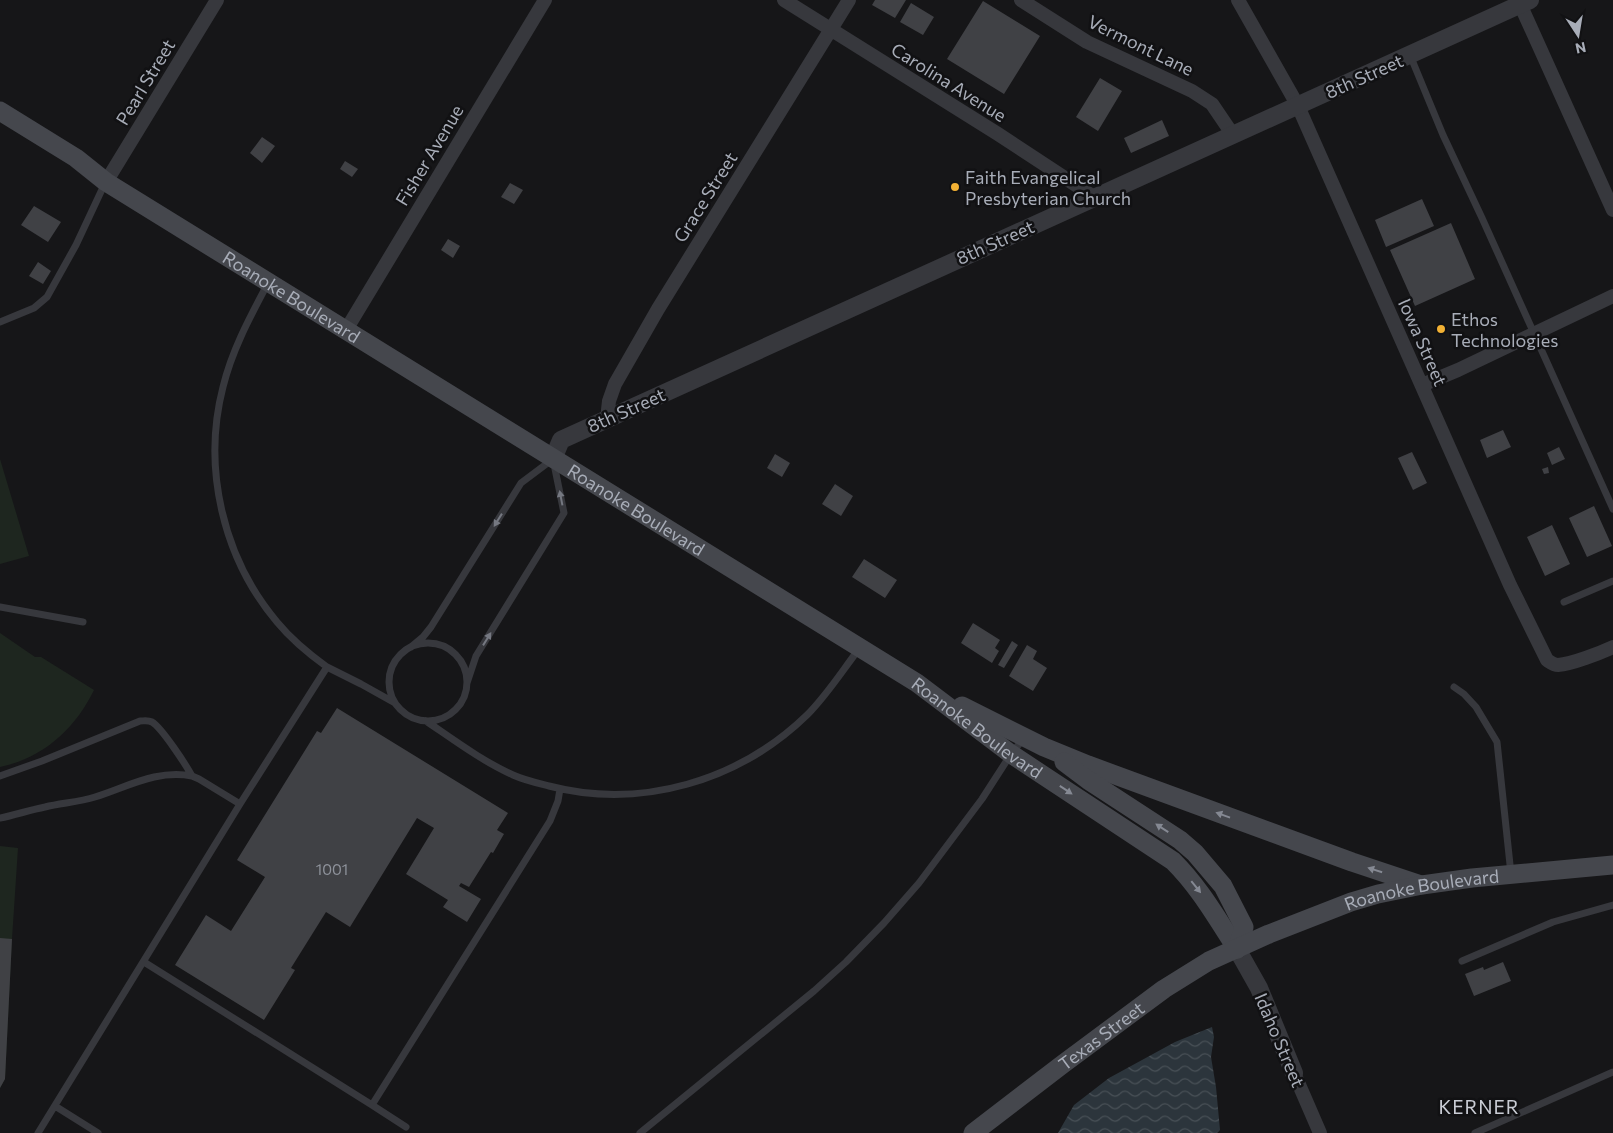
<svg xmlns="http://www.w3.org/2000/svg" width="1613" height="1133" font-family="Commissioner,sans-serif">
<defs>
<pattern id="water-waves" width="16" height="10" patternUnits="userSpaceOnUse" patternTransform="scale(1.25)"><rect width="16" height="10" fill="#2c353c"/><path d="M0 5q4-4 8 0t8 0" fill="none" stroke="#485056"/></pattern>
</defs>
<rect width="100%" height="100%" fill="#161618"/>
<path fill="#1e261f" d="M 0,459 L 29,556 L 0,564 Z
M 0,633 L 35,657 L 41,657 L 94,690 C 75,729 43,758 0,767 Z
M 0,846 L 18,848 L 12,939 L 5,1079 L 0,1088 Z"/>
<path fill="url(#water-waves)" d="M 1212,1027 L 1214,1037 L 1211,1057 L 1216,1087 L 1220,1130 L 1217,1133 L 1058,1133 L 1074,1105 L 1109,1078 L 1175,1042 Z"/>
<path fill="#404145" d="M 875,0 L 906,0 L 895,18 L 872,5 Z
M 983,1 L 1040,36 L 1004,94 L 947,59 Z
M 911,3 L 934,17 L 923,35 L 900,22 Z
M 1100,78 L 1122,91 L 1098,131 L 1076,117 Z
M 1162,120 L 1169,136 L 1131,153 L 1124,138 Z
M 262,137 L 275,146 L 262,163 L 250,153 Z
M 345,161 L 358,169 L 352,177 L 340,169 Z
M 510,183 L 523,190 L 514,204 L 501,197 Z
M 1422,199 L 1434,226 L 1386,247 L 1375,220 Z
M 34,206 L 61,222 L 48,242 L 21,225 Z
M 1451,223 L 1475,279 L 1415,306 L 1390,250 Z
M 448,239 L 460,246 L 453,258 L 441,250 Z
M 38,262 L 51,271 L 43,284 L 29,276 Z
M 1503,430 L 1511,447 L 1487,458 L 1480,440 Z
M 1559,447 L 1565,459 L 1552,465 L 1547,453 Z
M 1412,452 L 1427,483 L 1413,490 L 1398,458 Z
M 775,454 L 790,463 L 782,477 L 767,468 Z
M 1548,467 L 1549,473 L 1544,474 L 1542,469 Z
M 835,484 L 853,496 L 841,516 L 822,504 Z
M 1594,506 L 1612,546 L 1587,557 L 1569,518 Z
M 1552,525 L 1570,564 L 1545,576 L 1527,537 Z
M 864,559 L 897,580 L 885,598 L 852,577 Z
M 973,623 L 1000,640 L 995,648 L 999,651 L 992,663 L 961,643 Z
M 1012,641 L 1018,645 L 1004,668 L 998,665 Z
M 1027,645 L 1037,651 L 1033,659 L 1047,668 L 1033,691 L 1009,676 Z
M 337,708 L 508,813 L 497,830 L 504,834 L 493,853 L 491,852 L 469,887 L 461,883 L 459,886 L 481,899 L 467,922 L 443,907 L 448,900 L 406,874 L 434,828 L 417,818 L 350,927 L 326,912 L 291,968 L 295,970 L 264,1020 L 175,965 L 206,915 L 231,931 L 265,877 L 237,860 L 317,731 L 321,733 Z
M 0,938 L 12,939 L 5,1079 L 0,1088 Z
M 1503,962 L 1511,981 L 1474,996 L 1465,974 L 1483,967 L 1484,970 Z"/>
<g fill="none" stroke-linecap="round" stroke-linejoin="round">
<path stroke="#37383d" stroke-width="7" d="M 1410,55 L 1443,135 L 1482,218 L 1613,509
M 268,283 C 250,317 232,350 223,387 C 202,468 223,558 277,622 C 291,639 309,654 327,667
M 0,322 L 34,308 L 47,297 L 76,245 L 105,183
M 1564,602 L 1613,581
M 0,607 L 83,622
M389 682a39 39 0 1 1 78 0a39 39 0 1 1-78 0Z
M 411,647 L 423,637 L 431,627 L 521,483 L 553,459 L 564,513 L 476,656 L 467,683
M 1454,687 L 1464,694 L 1476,707 L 1497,742 L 1511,874
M 426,721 C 454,740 482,761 513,775 C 524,780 537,783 549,786 C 641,810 739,781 807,715 C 827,695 842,671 859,649
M 0,776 L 42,761 L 140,721 C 144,721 148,720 152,722 C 162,728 186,765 192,776 L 199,779 L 240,804
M 0,818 C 15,815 30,810 45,807 C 62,803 79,802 95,797 C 127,787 157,769 192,776
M 1462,961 L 1553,922 L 1613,905
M 144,962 L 372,1105 L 550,821 L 558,801 L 560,789
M 372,1105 L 406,1127
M 55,1106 L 98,1133
M 38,1133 L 240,804 L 327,667 L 361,684 L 395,703
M 640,1133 L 814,991 L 846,962 L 884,923 L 919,883 L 982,799 L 1011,754 L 1024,738
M 1475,1133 L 1613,1072"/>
<path stroke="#37383d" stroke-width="14" d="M 784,0 L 998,134 L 1094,197
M 1021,0 L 1087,42 L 1192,91 L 1212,104 L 1233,135
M 1238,0 L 1298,106 L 1510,585 L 1547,660 C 1550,662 1554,665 1558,665 C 1572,664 1600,653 1613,647
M 1520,4 L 1613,210
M 106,182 L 217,0
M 346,330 L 545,0
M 1422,385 L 1458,370 L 1613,296
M 607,419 L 609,401 L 615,384 L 658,309 L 849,0
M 1294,1073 L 1320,1133"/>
<path stroke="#37383d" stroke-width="18" d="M 553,459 L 561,440 L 1530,0
M 1237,949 L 1259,988 L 1294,1073"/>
<g stroke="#45474d" stroke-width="19">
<path id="s1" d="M 0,111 L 76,158 L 106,182 L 917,683 L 1011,754 L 1173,861 C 1200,888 1216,917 1237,949"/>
<path d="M 962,706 L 1044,747 L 1088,765 L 1352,862 L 1421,885"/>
<path d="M 1064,762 L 1088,780 L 1180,840 L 1195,853 L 1223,886 L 1244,927 L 1237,949"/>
<path id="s2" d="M 973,1133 L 1063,1064 L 1164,989 L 1209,961 L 1269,934 L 1351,902 L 1378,894 L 1422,885 L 1472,878 L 1613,865"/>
</g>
</g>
<defs><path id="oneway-solid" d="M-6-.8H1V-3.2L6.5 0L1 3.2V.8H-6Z" transform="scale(1.25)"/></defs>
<g fill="#757881">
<use href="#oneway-solid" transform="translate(561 498) rotate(-101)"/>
<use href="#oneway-solid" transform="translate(498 520) rotate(122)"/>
<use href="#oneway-solid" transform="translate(487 639) rotate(-58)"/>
</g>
<g fill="#858993">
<use href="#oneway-solid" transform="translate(1066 790) rotate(34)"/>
<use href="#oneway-solid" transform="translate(1223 815) rotate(-160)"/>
<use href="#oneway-solid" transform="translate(1162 828) rotate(-147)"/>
<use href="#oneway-solid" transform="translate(1375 870) rotate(-162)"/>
<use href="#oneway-solid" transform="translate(1196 887) rotate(51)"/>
</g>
<g fill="#f2b134" stroke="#111113" stroke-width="2">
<circle cx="955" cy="187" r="5"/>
<circle cx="1441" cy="329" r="5"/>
</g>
<g text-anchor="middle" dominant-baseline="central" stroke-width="5" stroke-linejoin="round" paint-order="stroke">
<g font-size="15" fill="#8e929b">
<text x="332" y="869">1001</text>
</g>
<g font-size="18" fill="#a8adb8" stroke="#111113">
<text transform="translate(1141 45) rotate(26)">Vermont Lane</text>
<text transform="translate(1364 76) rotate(-24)">8th Street</text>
<text transform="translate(145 82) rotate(-59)">Pearl Street</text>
<text transform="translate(949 82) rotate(32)">Carolina Avenue</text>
<text transform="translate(429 155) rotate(-59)">Fisher Avenue</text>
<text transform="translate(705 197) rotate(-58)">Grace Street</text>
<text transform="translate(995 242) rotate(-24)">8th Street</text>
<text stroke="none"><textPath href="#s1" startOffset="346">Roanoke Boulevard</textPath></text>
<text transform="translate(1423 342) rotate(66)">Iowa Street</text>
<text transform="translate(626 410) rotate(-24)">8th Street</text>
<text stroke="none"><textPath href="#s1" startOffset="751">Roanoke Boulevard</textPath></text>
<text stroke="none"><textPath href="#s1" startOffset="1156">Roanoke Boulevard</textPath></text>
<text stroke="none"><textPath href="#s2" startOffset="518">Roanoke Boulevard</textPath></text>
<text stroke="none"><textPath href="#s2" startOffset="161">Texas Street</textPath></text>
<text transform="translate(1280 1040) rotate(67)">Idaho Street</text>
</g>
<g font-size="18" fill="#a8adb8" stroke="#111113" text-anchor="start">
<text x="965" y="177">Faith Evangelical<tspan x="965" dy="21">Presbyterian Church</tspan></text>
<text x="1451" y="319">Ethos<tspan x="1451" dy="21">Technologies</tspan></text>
</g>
<g font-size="19" letter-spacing="1" fill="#c9ccd4" stroke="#111113">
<text x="1479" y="1106">KERNER</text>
</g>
</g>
<g transform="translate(1578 35) rotate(168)" stroke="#111113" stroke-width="4" paint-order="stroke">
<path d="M0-4L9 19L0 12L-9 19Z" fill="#a8adb8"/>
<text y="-8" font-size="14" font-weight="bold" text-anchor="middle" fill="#a8adb8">N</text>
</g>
</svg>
